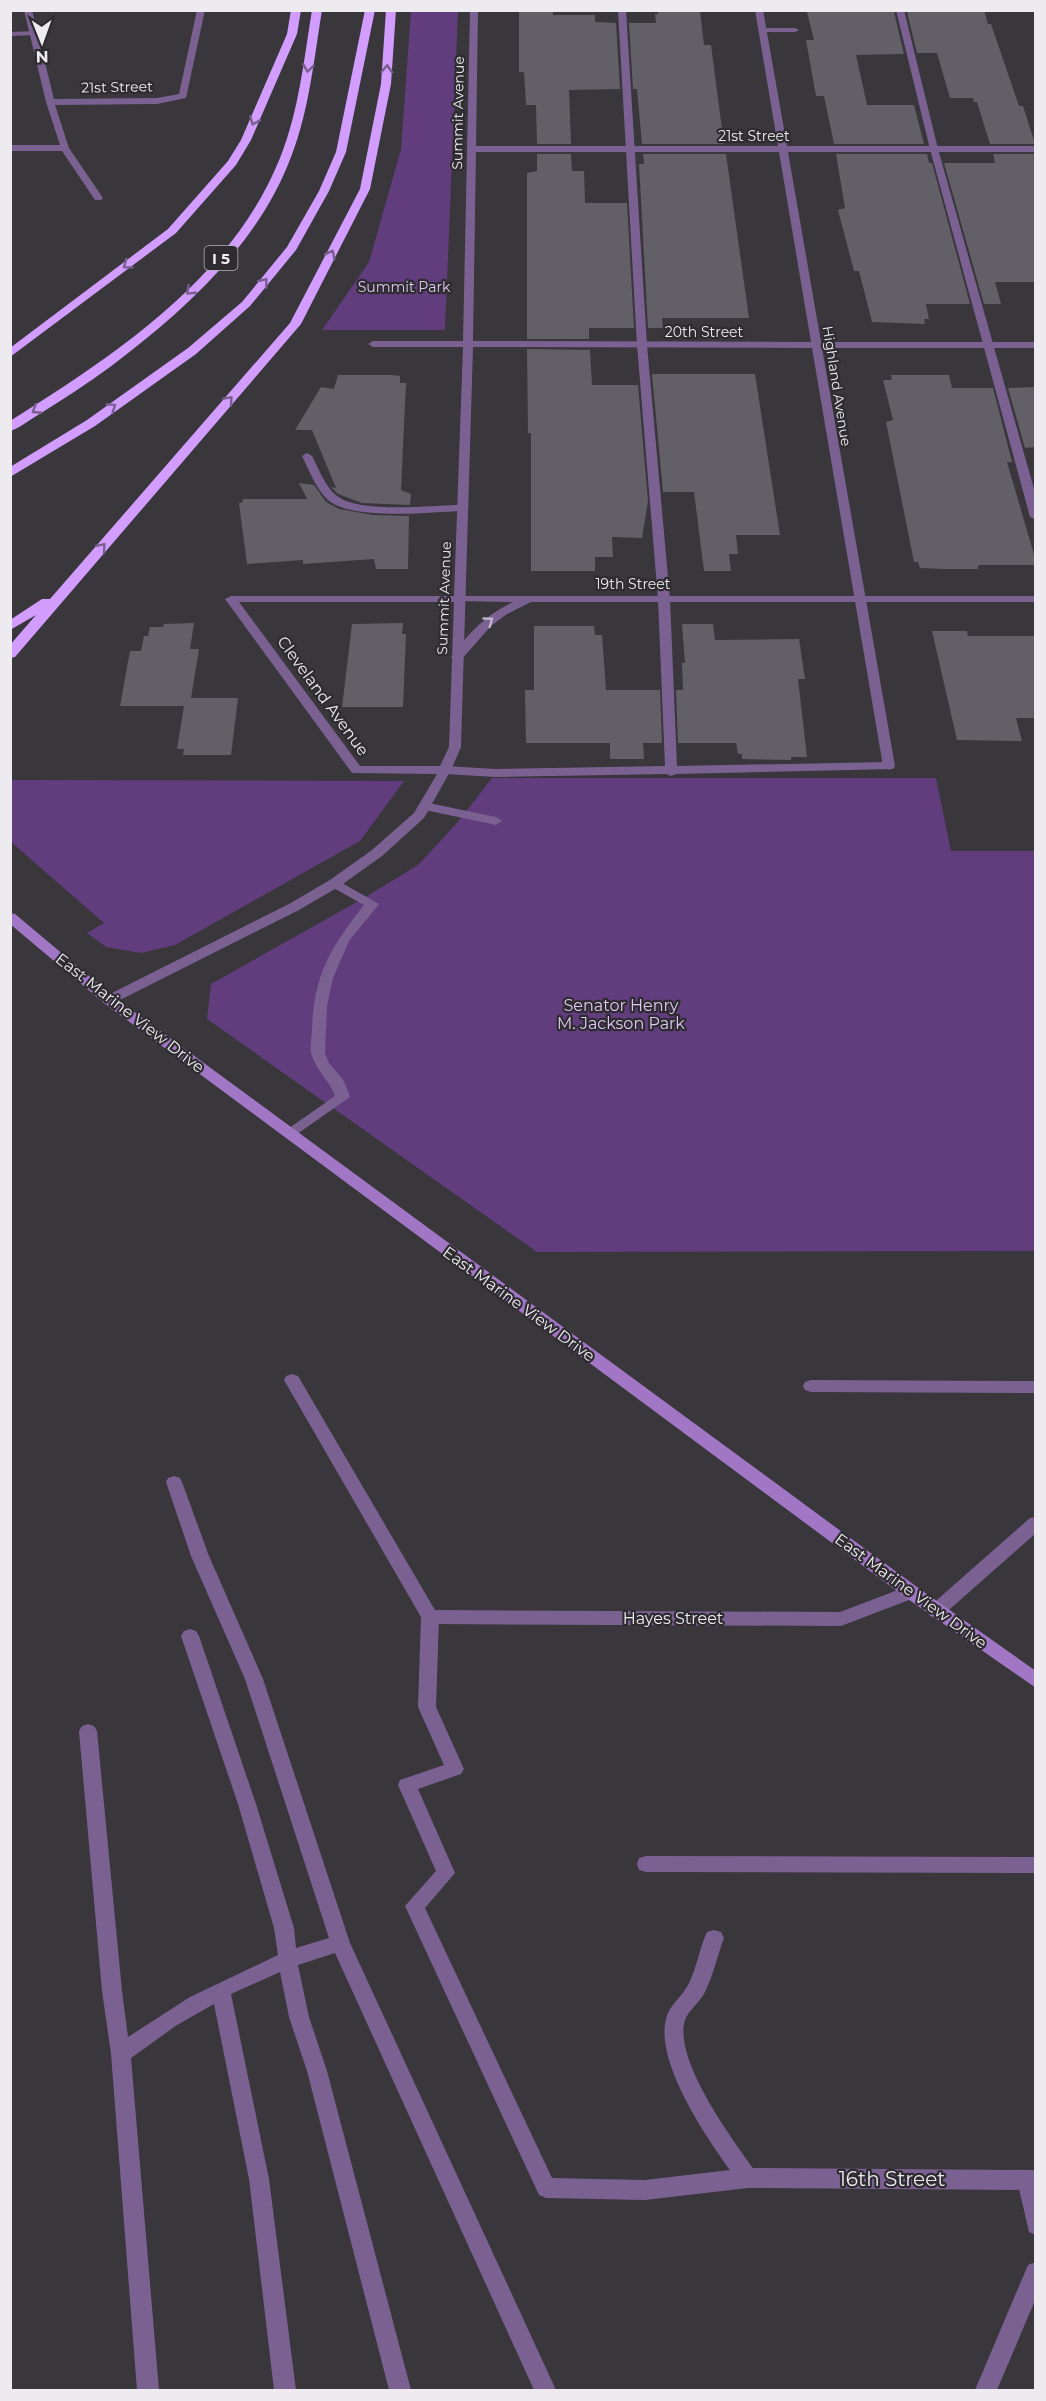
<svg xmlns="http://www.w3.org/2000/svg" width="1046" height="2401" font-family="Montserrat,sans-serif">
<rect width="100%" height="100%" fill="#39363c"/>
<path fill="#613d7d" d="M 411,11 L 458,11 L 445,330 L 322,330 L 369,262 L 401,149 Z
M 492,778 L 936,778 L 951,851 L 1035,851 L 1035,1251 L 537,1252 L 207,1019 L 211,984 L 364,898 L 418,865 L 457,823 Z
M 11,780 L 404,781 L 360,841 L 175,945 L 141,953 L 106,947 L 87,933 L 104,923 L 11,842 Z"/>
<path fill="#635f66" d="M 519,10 L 553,10 L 553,15 L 595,15 L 595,22 L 616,23 L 620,89 L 569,90 L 571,144 L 537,144 L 536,105 L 526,105 L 524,72 L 519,72 Z
M 813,10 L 894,12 L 904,54 L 856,55 L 867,105 L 914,105 L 924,144 L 834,144 L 824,96 L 816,96 L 806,40 L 814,40 L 807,12 Z
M 938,10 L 984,10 L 988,24 L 991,24 L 1019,106 L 1023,106 L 1035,144 L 990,144 L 977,102 L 974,102 L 973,98 L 950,98 L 937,53 L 917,53 L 907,12 L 939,12 Z
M 658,11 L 700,11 L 704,45 L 711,45 L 724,144 L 642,144 L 637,89 L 633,89 L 629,23 L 656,23 L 655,14 L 658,14 Z
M 537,154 L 571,154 L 572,171 L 584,171 L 585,203 L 627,203 L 634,328 L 589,328 L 589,339 L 527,339 L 527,173 L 537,171 Z
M 643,154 L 726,154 L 749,318 L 662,318 L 663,328 L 648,328 L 639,164 L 644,164 Z
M 836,154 L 927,154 L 929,163 L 932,163 L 970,304 L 926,304 L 929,319 L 924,319 L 925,324 L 872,322 L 859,271 L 854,271 L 838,210 L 845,208 Z
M 993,154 L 1035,154 L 1035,282 L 995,282 L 1001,304 L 984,304 L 944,163 L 995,163 Z
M 527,349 L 590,350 L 592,385 L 638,385 L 648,501 L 642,538 L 612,537 L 613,557 L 595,557 L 595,571 L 531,571 L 531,433 L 528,433 Z
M 652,374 L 755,374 L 780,535 L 736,535 L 738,554 L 729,554 L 731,571 L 704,571 L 694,492 L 663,492 Z
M 338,375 L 392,375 L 400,376 L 400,383 L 406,383 L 401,490 L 411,494 L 410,505 L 362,503 L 338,494 L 331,487 L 336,488 L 312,430 L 295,430 L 321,387 L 334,389 Z
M 891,375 L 949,375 L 952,388 L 993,388 L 1012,462 L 1007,462 L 1035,558 L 1035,565 L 980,565 L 978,566 L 978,569 L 943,569 L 920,568 L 918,562 L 914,562 L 886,422 L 893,420 L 883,380 L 892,380 Z
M 1035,387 L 1035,447 L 1025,448 L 1008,388 Z
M 299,483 L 314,485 L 326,502 L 339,509 L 373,515 L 409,516 L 408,569 L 376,569 L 374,559 L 303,564 L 303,560 L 247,564 L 239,503 L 242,503 L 243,499 L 307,499 Z
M 194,623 L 190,649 L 199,649 L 191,698 L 238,698 L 231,755 L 183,755 L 184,749 L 177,749 L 184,706 L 120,706 L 130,651 L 141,651 L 144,636 L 148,636 L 150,627 L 163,627 L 164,624 Z
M 403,623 L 402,634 L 406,634 L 403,707 L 342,707 L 352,624 Z
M 682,624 L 713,624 L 715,640 L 799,639 L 805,679 L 798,679 L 807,757 L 791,757 L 791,760 L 742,759 L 742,754 L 738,754 L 736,743 L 678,743 L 676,690 L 683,690 L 682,663 L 685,663 Z
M 534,626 L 594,626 L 595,635 L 602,635 L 606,690 L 660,690 L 662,743 L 643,743 L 644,759 L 610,759 L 610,743 L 526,743 L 525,690 L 534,690 Z
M 932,631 L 967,631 L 968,636 L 1035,636 L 1035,718 L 1016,718 L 1022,741 L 957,740 Z"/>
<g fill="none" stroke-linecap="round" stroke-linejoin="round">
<path fill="#7b6192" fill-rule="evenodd" d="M 618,10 L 626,10 L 647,345 L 670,599 L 677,766 L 889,762 L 895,766 L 893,769 L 676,774 L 671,776 L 666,774 L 496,777 L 445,774 L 439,770 L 445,766 L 496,769 L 665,766 L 658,599 L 637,345 Z
M 896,10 L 904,10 L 938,149 L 1036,496 L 1036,520 L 1030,517 L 930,149 Z
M 763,28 L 795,28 L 799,30 L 795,32 L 760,32 L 759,30 Z
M 36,31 L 36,35 L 33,35 L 10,36 L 10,32 Z
M 307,453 L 312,456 C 319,469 325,487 337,496 C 360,514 432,505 462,505 L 467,508 L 462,511 C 430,512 353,521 328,500 C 316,489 309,470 302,456 Z
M 424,802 L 496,817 L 502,821 L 496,825 L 420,809 L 418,806 Z
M 335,879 L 379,904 L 349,941 L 333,978 L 327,1006 L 325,1054 L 329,1063 L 344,1081 L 350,1097 L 290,1139 L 283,1134 L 285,1131 L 335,1096 C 329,1080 317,1071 312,1056 C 309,1049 312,1037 312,1029 C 314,974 331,947 364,905 L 330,886 L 328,883 Z
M 292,1374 L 298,1376 L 439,1617 L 436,1707 L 464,1769 L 461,1774 L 418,1789 L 455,1873 L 425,1908 L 552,2178 L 645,2180 L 730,2170 C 706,2137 655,2062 666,2019 C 669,2005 682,1997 688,1985 C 697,1968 699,1949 707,1932 L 714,1930 L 721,1932 L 724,1938 C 717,1957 713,1976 704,1994 C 699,2003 688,2011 685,2020 C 673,2060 733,2140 755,2171 L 758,2178 L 755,2185 L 748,2188 L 645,2200 L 546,2198 L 539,2195 L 405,1906 L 436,1871 L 398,1785 L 400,1780 L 444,1765 L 418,1707 L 421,1617 L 284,1380 L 286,1376 Z
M 174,1476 L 180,1478 L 182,1482 L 209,1556 L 263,1679 L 350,1943 L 556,2390 L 534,2390 L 335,1953 L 298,1965 L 309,2017 L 327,2071 L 411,2390 L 389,2390 L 307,2071 L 289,2017 L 280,1972 L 231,1994 L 269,2179 L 296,2390 L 274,2390 L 249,2179 L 214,2004 L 177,2025 L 131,2058 L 159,2390 L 137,2390 L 111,2054 L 102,1991 L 79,1731 L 82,1726 L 88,1724 L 94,1726 L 97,1731 L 122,1991 L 128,2037 L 190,1997 L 278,1955 L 274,1928 L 238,1804 L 181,1636 L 184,1631 L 190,1629 L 196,1631 L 199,1636 L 256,1804 L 294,1928 L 296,1948 L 329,1938 L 245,1679 L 191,1556 L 166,1482 L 168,1478 Z
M 1027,2170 L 1036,2176 L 1036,2235 L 1029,2232 L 1017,2180 L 1020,2173 Z
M 1036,2262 L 1036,2298 L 997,2390 L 975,2390 L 1028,2265 Z"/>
<path fill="#7b6192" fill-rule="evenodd" d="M 24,10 L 32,10 L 54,99 L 157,98 L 179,94 L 197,10 L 205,10 L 186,98 L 157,104 L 55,105 L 69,148 L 103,198 L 101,200 L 95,200 L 62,151 L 10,151 L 10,145 L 60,145 L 46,102 Z
M 470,10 L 478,10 L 476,146 L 778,146 L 755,10 L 763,10 L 787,146 L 1036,146 L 1036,152 L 788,152 L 821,342 L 1036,342 L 1036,348 L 822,348 L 895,766 L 889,770 L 883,766 L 812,348 L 473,347 L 461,747 L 451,770 L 424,818 L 382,856 L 340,886 L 299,910 L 114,1003 L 104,1003 L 102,1000 L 104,997 L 289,904 L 330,880 L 372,850 L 414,813 L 437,774 L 352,773 L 225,599 L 231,596 L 454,596 L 463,347 L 373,347 L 368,344 L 373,341 L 463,341 ZM 476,152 L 779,152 L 811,342 L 473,341 ZM 239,602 L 454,602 L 449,747 L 440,766 L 360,766 Z
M 811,1380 L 1036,1381 L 1036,1393 L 811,1392 L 805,1390 L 803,1386 L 805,1382 Z
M 1036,1517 L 1036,1533 L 942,1616 L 936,1618 L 930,1616 L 927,1611 L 930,1606 L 1030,1518 Z
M 911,1585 L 917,1587 L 920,1592 L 917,1597 L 841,1626 L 430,1624 L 424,1622 L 421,1617 L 424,1612 L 430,1610 L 840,1612 Z
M 646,1856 L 1036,1857 L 1036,1873 L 646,1872 L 639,1870 L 637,1864 L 639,1858 Z
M 748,2168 L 1036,2170 L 1036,2190 L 748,2188 L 741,2185 L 738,2178 L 741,2171 Z"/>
<path fill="#7b6192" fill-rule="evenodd" d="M 459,596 L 1036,596 L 1036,602 L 531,602 L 507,614 L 491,626 L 461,660 L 457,661 L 451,657 C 468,634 486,614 513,602 L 455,601 L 455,597 Z"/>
<path fill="#a176c5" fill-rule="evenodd" d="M 10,913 L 15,914 L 114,997 L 917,1587 L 1036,1671 L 1036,1688 L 905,1597 L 104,1003 L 10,924 Z"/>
<path fill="#d29dff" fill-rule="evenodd" d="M 291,10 L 301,10 L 297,34 L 251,140 L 236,165 L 176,233 L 10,357 L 10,348 L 168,229 L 228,161 L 241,140 L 287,34 Z
M 312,10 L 322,10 C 314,59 309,111 291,157 C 258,245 183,312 110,367 C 87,384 62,400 38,415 C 29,420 20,428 10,431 L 10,421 C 115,355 232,278 280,158 C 299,111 304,59 312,10 Z
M 365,10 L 375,10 L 346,152 L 329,191 L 296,250 L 250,306 L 196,354 L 95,426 L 10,477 L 10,467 L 87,420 L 188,348 L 242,302 L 287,247 L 319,191 L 336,152 Z
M 386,10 L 396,10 L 391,84 L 370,189 L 301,324 L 15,657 L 10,658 L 10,645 L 36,615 L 10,630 L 10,620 L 42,599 L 50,599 L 290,323 L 360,189 L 381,84 Z"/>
</g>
<defs><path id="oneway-chevron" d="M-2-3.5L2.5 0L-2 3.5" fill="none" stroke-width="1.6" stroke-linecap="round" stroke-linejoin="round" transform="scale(1.5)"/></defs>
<g stroke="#785f8e">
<use href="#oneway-chevron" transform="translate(308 68) rotate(98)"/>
<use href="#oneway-chevron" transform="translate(387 69) rotate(-87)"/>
<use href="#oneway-chevron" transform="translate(254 121) rotate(113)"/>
<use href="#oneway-chevron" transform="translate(331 254) rotate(-63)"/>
<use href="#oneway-chevron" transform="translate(127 265) rotate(143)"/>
<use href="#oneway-chevron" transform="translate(264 282) rotate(-51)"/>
<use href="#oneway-chevron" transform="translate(190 291) rotate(136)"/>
<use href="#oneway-chevron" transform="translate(229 400) rotate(-49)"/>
<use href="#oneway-chevron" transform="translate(112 407) rotate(-35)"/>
<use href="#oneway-chevron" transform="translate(36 410) rotate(147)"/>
<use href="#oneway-chevron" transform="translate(102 547) rotate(-49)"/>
</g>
<use stroke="#bfb4ca" href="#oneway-chevron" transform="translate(489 621) rotate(-36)"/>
<g text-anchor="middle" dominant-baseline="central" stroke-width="4.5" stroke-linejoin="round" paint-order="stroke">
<g font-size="14" fill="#edebef" stroke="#2f2c31">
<text transform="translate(117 87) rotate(-1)">21st Street</text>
<text transform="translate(458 113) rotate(-89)">Summit Avenue</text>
<text x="754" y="136">21st Street</text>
<text x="704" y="332">20th Street</text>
<text transform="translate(837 386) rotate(81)">Highland Avenue</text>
<text x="633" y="584">19th Street</text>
<text transform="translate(444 598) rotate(-88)">Summit Avenue</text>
</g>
<g font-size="14" fill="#dec9f2" stroke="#2f2c31">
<text x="404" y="287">Summit Park</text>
</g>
<rect fill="#2f2c31" stroke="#b4b2b6" stroke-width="1.5" x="204.5" y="246" width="33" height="24" rx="4.5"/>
<g font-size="15" font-weight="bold" fill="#edebef">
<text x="221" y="258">I 5</text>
</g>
<g font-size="16" fill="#edebef" stroke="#2f2c31">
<text transform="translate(323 696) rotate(54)">Cleveland Avenue</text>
<text transform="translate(130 1013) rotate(38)">East Marine View Drive</text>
<text transform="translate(519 1304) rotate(36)">East Marine View Drive</text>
<text transform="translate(911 1591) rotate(36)">East Marine View Drive</text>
<text x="673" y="1618">Hayes Street</text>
</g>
<g font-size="16" fill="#dec9f2" stroke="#2f2c31">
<text x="621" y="1005">Senator Henry<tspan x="621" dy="18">M. Jackson Park</tspan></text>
</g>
<g font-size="20" fill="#edebef" stroke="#2f2c31">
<text x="892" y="2179">16th Street</text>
</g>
</g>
<rect width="1046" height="2401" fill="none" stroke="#edebef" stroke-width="24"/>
<g transform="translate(42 42) rotate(179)" stroke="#2f2c31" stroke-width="4.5" paint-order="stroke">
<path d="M0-4.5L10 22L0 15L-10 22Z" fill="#edebef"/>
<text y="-9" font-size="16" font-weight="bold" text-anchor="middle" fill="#edebef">N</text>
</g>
</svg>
